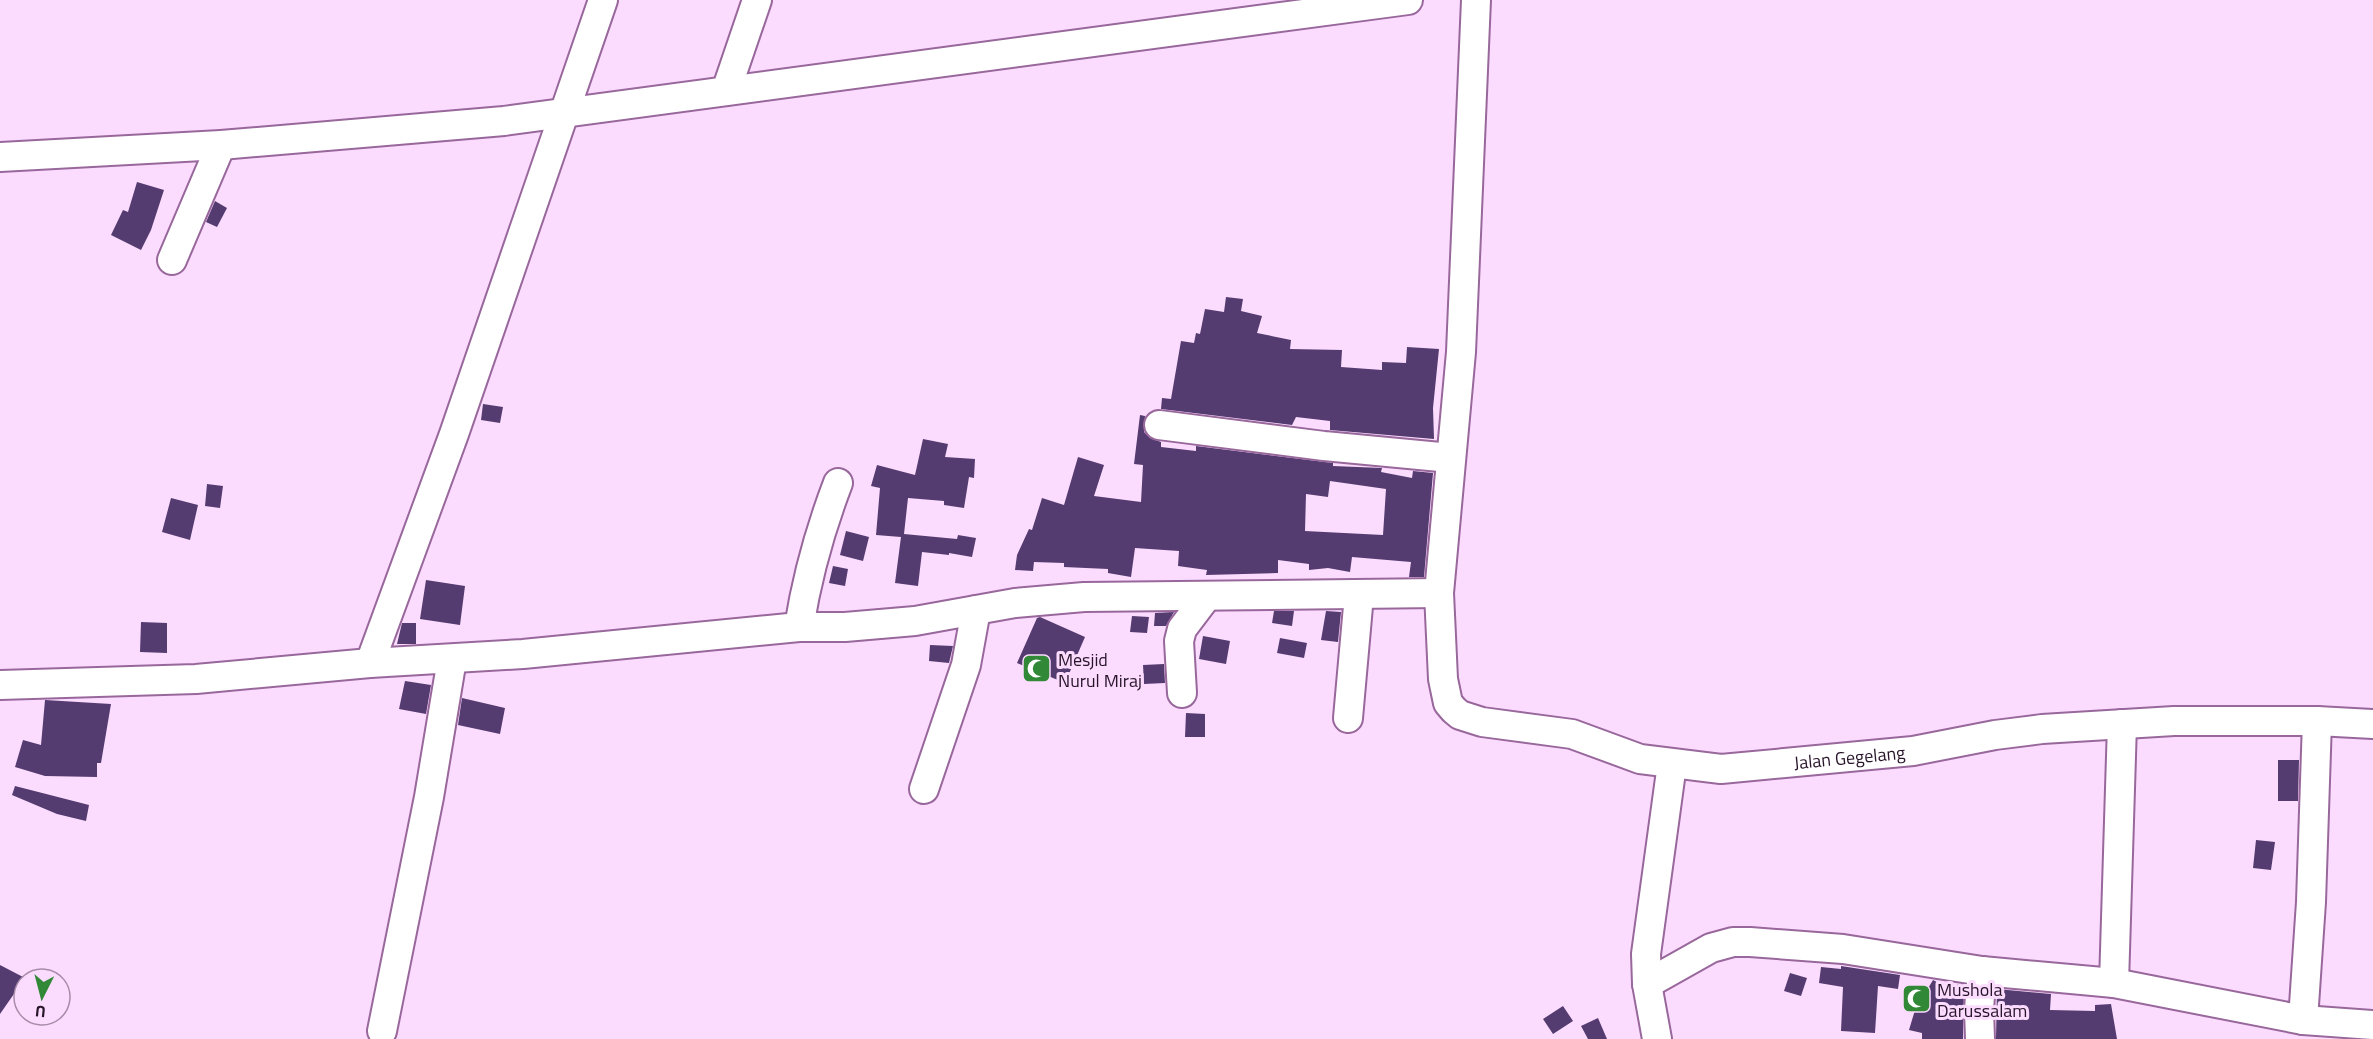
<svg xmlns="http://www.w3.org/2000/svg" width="2373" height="1039" font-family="'Titillium Web',sans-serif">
<rect width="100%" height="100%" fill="#fcdcfe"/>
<path fill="#543b70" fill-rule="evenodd" d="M 137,182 L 164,190 L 151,230 L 141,250 L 111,235 L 123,210 L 128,212 Z
M 215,201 L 227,208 L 217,227 L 206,222 Z
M 1226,297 L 1243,299 L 1241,311 L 1262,316 L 1257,333 L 1291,340 L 1290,349 L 1342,350 L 1341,367 L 1382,370 L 1382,362 L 1406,363 L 1407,347 L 1439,349 L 1433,408 L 1434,439 L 1330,430 L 1330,421 L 1296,417 L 1292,425 L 1161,409 L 1162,398 L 1171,399 L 1181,341 L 1194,343 L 1196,333 L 1200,334 L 1205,309 L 1224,312 Z
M 483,404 L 503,407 L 500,423 L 481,420 Z
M 1140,415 L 1145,416 L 1144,432 L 1150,438 L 1161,442 L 1161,447 L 1196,451 L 1196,446 L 1333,463 L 1333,466 L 1382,468 L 1381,472 L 1412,478 L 1413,471 L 1433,473 L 1424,577 L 1409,577 L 1411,562 L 1352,557 L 1350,572 L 1328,568 L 1309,570 L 1309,564 L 1278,560 L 1278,573 L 1206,575 L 1207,570 L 1178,566 L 1179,551 L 1135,548 L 1131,577 L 1108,573 L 1108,569 L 1064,567 L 1064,563 L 1034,562 L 1033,571 L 1015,570 L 1017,555 L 1029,529 L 1032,530 L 1042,498 L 1064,505 L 1078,457 L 1104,465 L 1094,496 L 1141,502 L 1143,465 L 1134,464 ZM 1330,481 L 1386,489 L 1383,535 L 1305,531 L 1306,494 L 1328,497 Z
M 923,439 L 948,444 L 945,457 L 975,459 L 974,478 L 969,477 L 964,508 L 944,505 L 944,501 L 908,498 L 904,534 L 957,539 L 958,535 L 976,538 L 972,557 L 949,553 L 949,555 L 922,552 L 918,586 L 895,583 L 901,537 L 876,535 L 880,488 L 871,486 L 877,465 L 915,475 Z
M 207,484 L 223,486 L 220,508 L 205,506 Z
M 171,498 L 198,505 L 190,540 L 162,532 Z
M 846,531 L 869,537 L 863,561 L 840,555 Z
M 833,566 L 848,569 L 845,586 L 829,583 Z
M 426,580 L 465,586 L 460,625 L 420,619 Z
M 1274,611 L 1294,611 L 1292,626 L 1272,623 Z
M 1326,611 L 1341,612 L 1338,642 L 1321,640 Z
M 1174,612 L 1166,626 L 1154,626 L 1155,613 Z
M 1132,616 L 1149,617 L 1147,633 L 1130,632 Z
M 1040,617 L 1085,637 L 1065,683 L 1017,663 L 1037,618 Z
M 141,622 L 167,623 L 167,653 L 140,652 Z
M 402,623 L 416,623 L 416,644 L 397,644 Z
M 1203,636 L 1230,641 L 1226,664 L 1199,659 Z
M 1280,638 L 1307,643 L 1304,658 L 1277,653 Z
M 930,645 L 953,646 L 949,663 L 929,661 Z
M 1164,664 L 1165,683 L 1144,684 L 1143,665 Z
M 405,681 L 431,685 L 426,714 L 399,709 Z
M 462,698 L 505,708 L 500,734 L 458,725 Z
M 45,700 L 111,704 L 101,763 L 97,763 L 97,777 L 45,776 L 15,767 L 23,740 L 41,745 Z
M 1186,713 L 1205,714 L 1205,737 L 1185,737 Z
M 2278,760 L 2299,760 L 2298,801 L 2278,801 Z
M 15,786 L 89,805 L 86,821 L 57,814 L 12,795 Z
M 2256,840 L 2275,842 L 2271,870 L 2253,868 Z
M 0,965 L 25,978 L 0,1014 Z
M 1841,966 L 1900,975 L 1898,989 L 1878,986 L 1875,1033 L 1841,1031 L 1843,987 L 1819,983 L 1821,967 L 1841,969 Z
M 1790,973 L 1807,978 L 1801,996 L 1784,991 Z
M 1933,980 L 1958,993 L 1957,984 L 1964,985 L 1963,1039 L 1922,1039 L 1922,1033 L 1909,1030 L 1915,1010 Z
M 1997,989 L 2051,994 L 2050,1010 L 2095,1011 L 2095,1005 L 2111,1004 L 2117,1039 L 1996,1039 Z
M 1563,1006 L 1573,1021 L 1553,1034 L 1543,1019 Z
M 1598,1018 L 1607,1039 L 1588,1039 L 1581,1026 Z"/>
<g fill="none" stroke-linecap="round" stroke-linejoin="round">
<defs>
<g id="minor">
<path id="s1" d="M 1476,0 L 1461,352 L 1439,593 L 1443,679 L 1448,703 L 1454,710 L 1460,715 L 1482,722 L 1572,734 L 1640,759 L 1721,769 L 1913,751 L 1995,735 L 2042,729 L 2174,721 L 2317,721 L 2373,724"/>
<path d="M 726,91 L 757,0"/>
<path d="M 0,157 L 221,145 L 504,121 L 1408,0"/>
<path d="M 172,260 L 221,145"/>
<path d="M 1159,425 L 1324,446 L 1451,458"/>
<path d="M 799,627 C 807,577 820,530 838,483"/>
<path d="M 370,663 L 454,434 L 603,0"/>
<path d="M 0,685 L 196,679 L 370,663 L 523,654 L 799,627 L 845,627 L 915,621 L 1015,603 L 1084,597 L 1439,593"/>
<path d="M 1182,693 L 1179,641 L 1182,629 L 1207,596"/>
<path d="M 1348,718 L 1359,595"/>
<path d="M 924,789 L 966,665 L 976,610"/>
<path d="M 2114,983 L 2122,724"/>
<path d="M 1647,984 L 1711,948 L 1733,942 L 1750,942 L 1843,949 L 1982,971 L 2114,983 L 2303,1020 L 2373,1025"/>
<path d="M 2303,1020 L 2311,902 L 2317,721"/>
<path d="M 382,1031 L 429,797 L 452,659"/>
<path d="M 1657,1039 L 1647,984 L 1646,954 L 1672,764"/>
<path d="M 1980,1039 L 1979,1009 L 1982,971"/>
</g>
</defs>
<use href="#minor" stroke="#98679b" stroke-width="32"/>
<use href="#minor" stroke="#fff" stroke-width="28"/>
</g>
<defs>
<symbol id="mosque-square" viewBox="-11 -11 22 22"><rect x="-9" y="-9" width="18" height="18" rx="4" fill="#318837" stroke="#fcdcfe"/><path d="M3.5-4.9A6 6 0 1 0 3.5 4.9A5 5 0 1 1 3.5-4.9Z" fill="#fff"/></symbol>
</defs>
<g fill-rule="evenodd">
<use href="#mosque-square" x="1020" y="652" width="33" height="33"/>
<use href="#mosque-square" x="1900" y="982" width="33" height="33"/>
</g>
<g text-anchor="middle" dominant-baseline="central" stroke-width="6" stroke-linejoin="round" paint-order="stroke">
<g font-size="18" fill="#28152a" stroke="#fcdcfe" text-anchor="start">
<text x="1058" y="659">Mesjid<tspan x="1058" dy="21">Nurul Miraj</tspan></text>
<text x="1937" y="989">Mushola<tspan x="1937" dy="21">Darussalam</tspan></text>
</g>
<g font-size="18" fill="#28152a" stroke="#fcdcfe">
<text stroke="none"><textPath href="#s1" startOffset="1119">Jalan Gegelang</textPath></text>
</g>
</g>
<g transform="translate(42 997) rotate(186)"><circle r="28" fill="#fcdcfe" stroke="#a78ca9" stroke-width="1.5"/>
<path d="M0-4.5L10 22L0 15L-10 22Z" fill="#318837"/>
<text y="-9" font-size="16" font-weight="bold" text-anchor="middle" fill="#28152a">U</text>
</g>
</svg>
